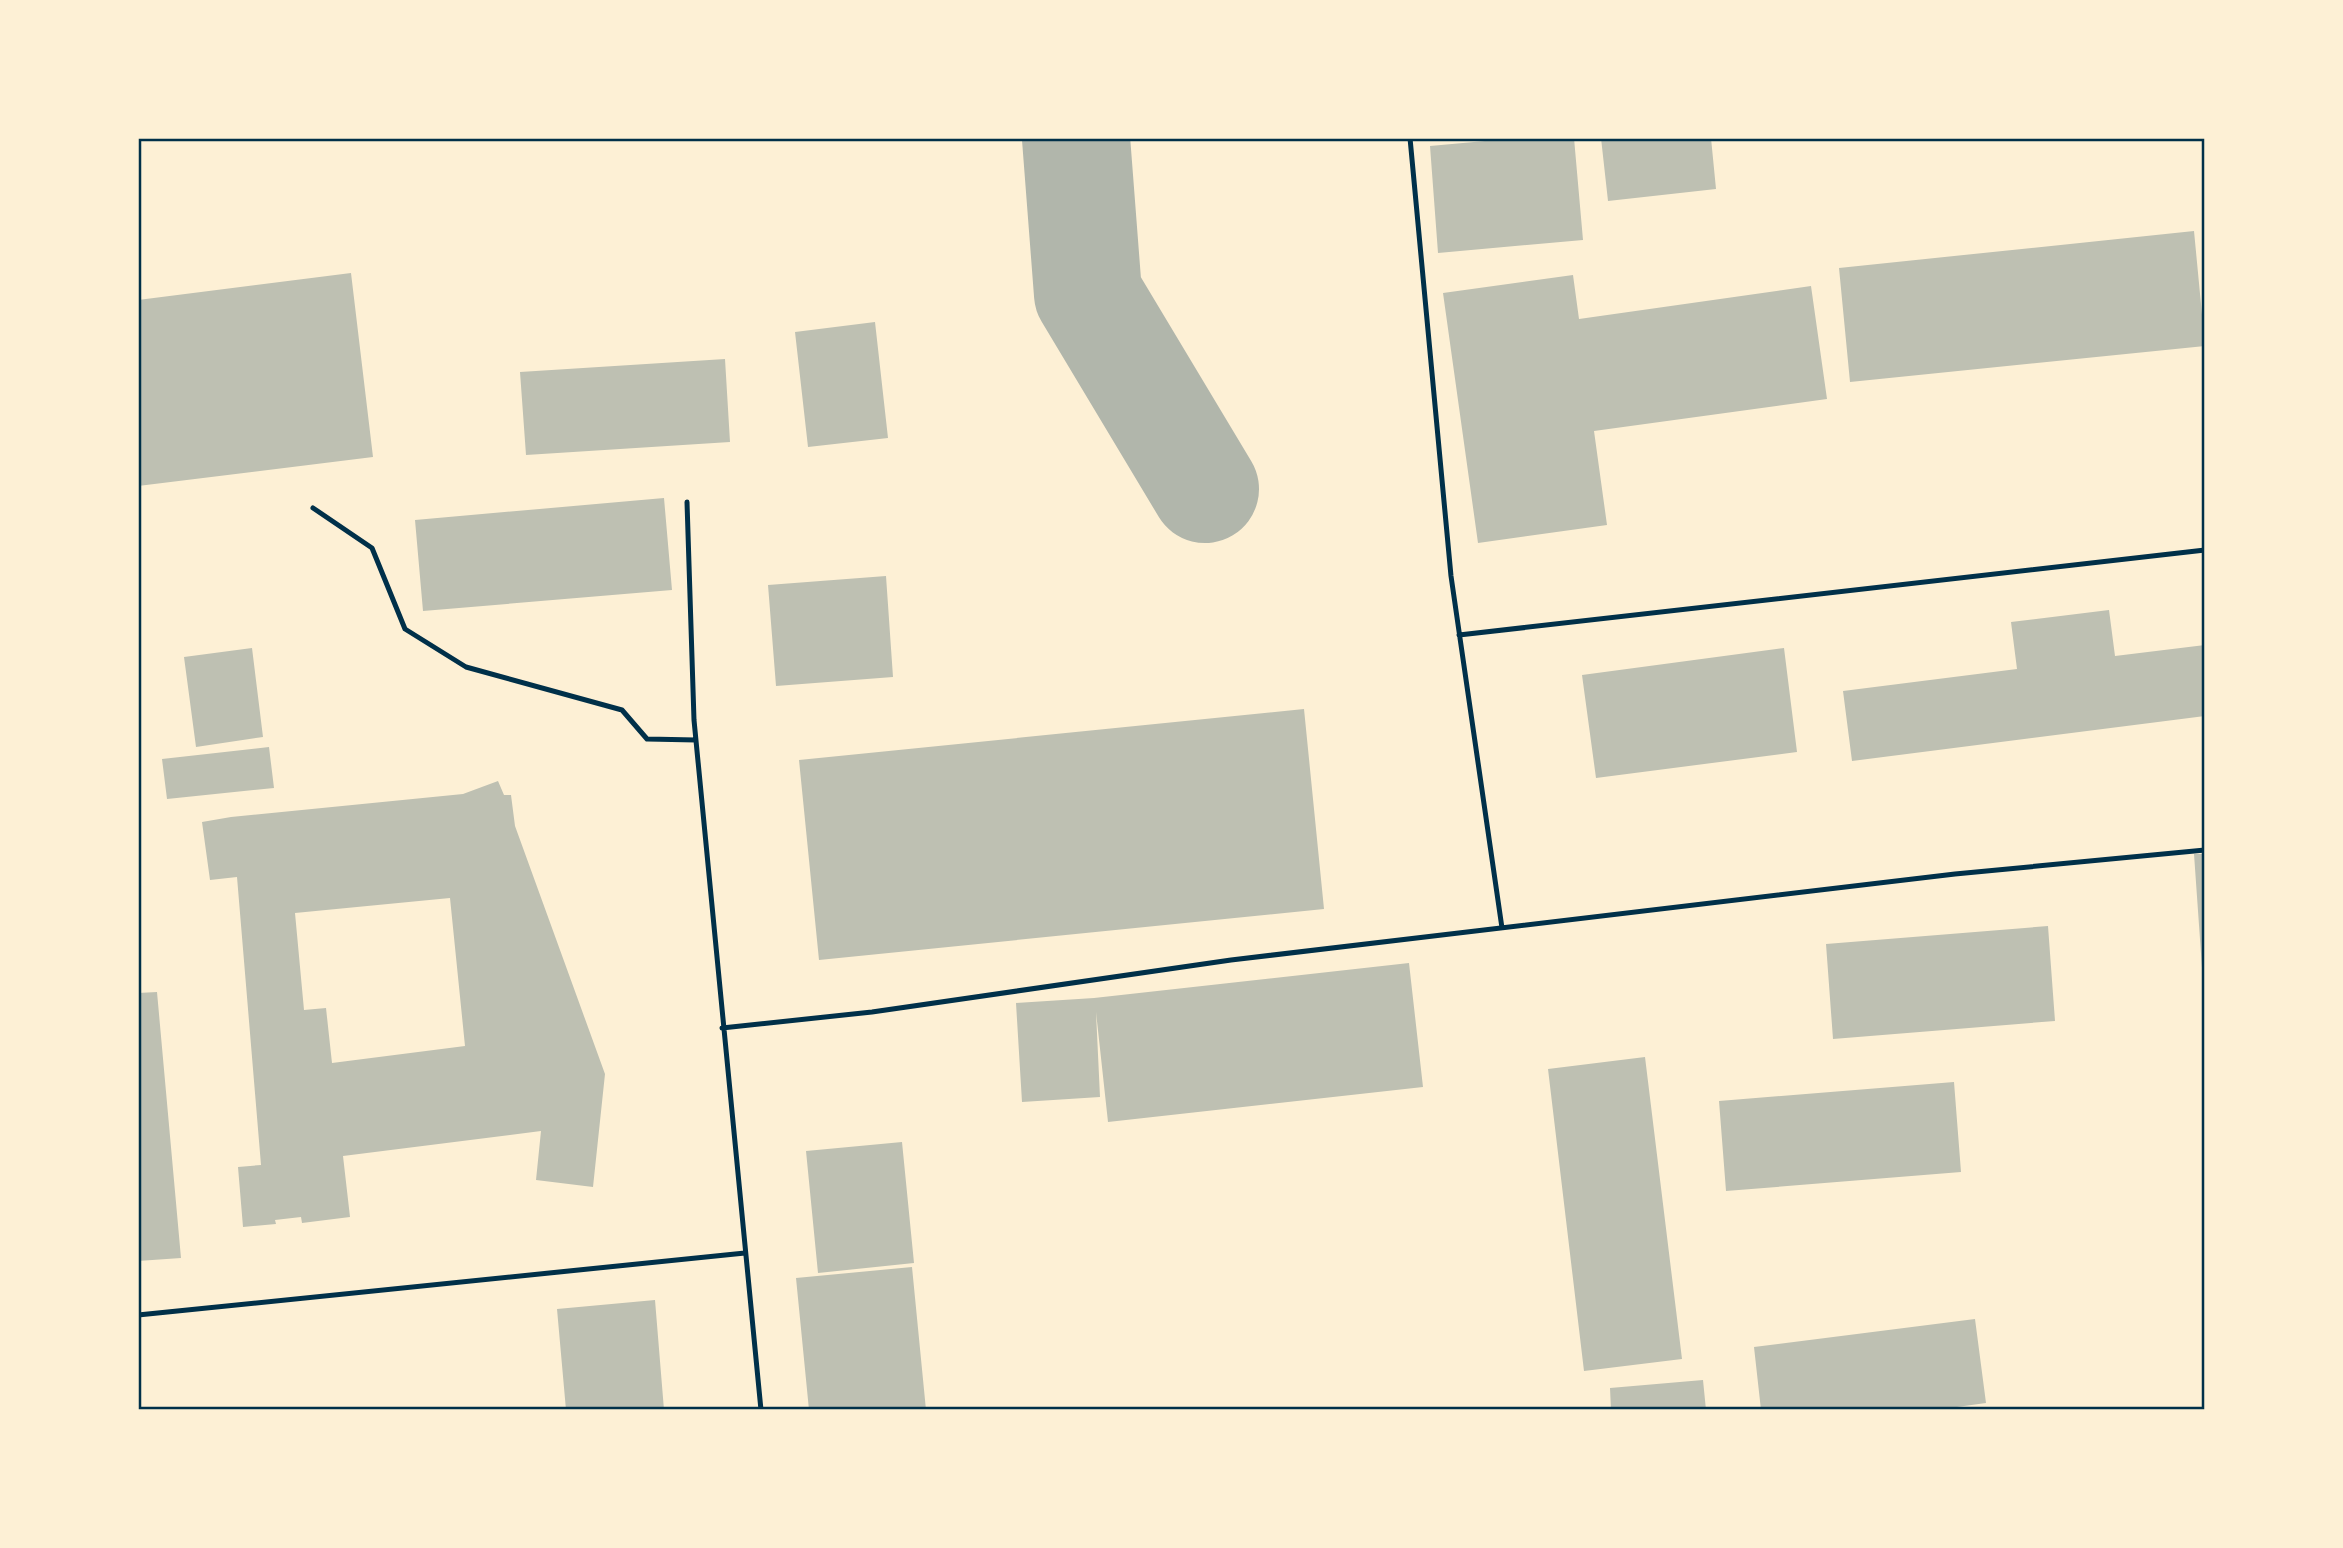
<svg xmlns="http://www.w3.org/2000/svg" width="2343" height="1548" font-family="'Zilla Slab',serif">
<rect width="100%" height="100%" fill="#fdf0d5"/>
<g fill="none" stroke-linecap="round" stroke-linejoin="round">
<path stroke="#b1b6ab" stroke-width="108" d="M 1076,138 L 1088,294 L 1205,489"/>
</g>
<path fill="#bec0b2" fill-rule="evenodd" d="M 1518,138 L 1574,138 L 1583,240 L 1438,253 L 1430,146 Z
M 1601,138 L 1711,138 L 1716,189 L 1608,201 Z
M 2194,231 L 2205,346 L 1850,382 L 1839,268 Z
M 351,273 L 373,457 L 138,486 L 138,300 Z
M 1573,275 L 1579,319 L 1811,286 L 1827,399 L 1594,431 L 1607,525 L 1478,543 L 1443,293 Z
M 875,322 L 888,438 L 808,447 L 795,332 Z
M 725,359 L 730,442 L 526,455 L 520,372 Z
M 664,498 L 672,590 L 423,611 L 415,520 Z
M 886,576 L 893,677 L 776,686 L 768,585 Z
M 2109,610 L 2115,656 L 2205,645 L 2205,716 L 1852,761 L 1843,691 L 2017,669 L 2011,622 Z
M 252,648 L 263,737 L 196,747 L 184,657 Z
M 1784,648 L 1797,752 L 1596,778 L 1582,675 Z
M 1304,709 L 1324,909 L 819,960 L 799,760 Z
M 269,747 L 274,788 L 167,799 L 162,759 Z
M 498,781 L 504,795 L 511,795 L 515,826 L 605,1074 L 593,1187 L 536,1180 L 541,1131 L 343,1156 L 350,1217 L 302,1223 L 301,1217 L 275,1220 L 276,1224 L 243,1227 L 238,1167 L 261,1165 L 237,877 L 210,880 L 202,822 L 231,817 L 463,794 ZM 450,898 L 465,1046 L 332,1063 L 326,1008 L 304,1010 L 295,913 Z
M 2194,854 L 2205,854 L 2205,982 L 2203,982 Z
M 2048,926 L 2055,1021 L 1833,1039 L 1826,944 Z
M 1409,963 L 1423,1087 L 1108,1122 L 1096,1012 L 1100,1097 L 1022,1102 L 1016,1003 L 1094,998 Z
M 157,992 L 181,1258 L 138,1261 L 138,993 Z
M 1645,1057 L 1682,1359 L 1584,1371 L 1548,1069 Z
M 1954,1082 L 1961,1172 L 1726,1191 L 1719,1101 Z
M 902,1142 L 914,1263 L 818,1273 L 806,1151 Z
M 912,1267 L 926,1410 L 809,1410 L 796,1278 Z
M 655,1300 L 664,1410 L 566,1410 L 557,1309 Z
M 1975,1319 L 1986,1403 L 1935,1410 L 1761,1410 L 1754,1347 Z
M 1703,1380 L 1706,1410 L 1611,1410 L 1610,1388 Z"/>
<g fill="none" stroke-linecap="round" stroke-linejoin="round">
<path stroke="#003049" stroke-width="5" d="M 1410,138 L 1451,576 L 1502,928
M 687,502 L 694,720 L 761,1410
M 313,508 L 372,548 L 405,629 L 466,667 L 622,710 L 647,739 L 696,740
M 1459,635 L 2205,550
M 722,1028 L 872,1012 L 1231,960 L 1955,874 L 2205,850
M 138,1315 L 745,1253"/>
</g>
<rect width="2343" height="1548" fill="none" stroke="#fdf0d5" stroke-width="280"/>
<rect x="140" y="140" width="2063" height="1268" fill="none" stroke="#003049" stroke-width="2.5"/>
</svg>
